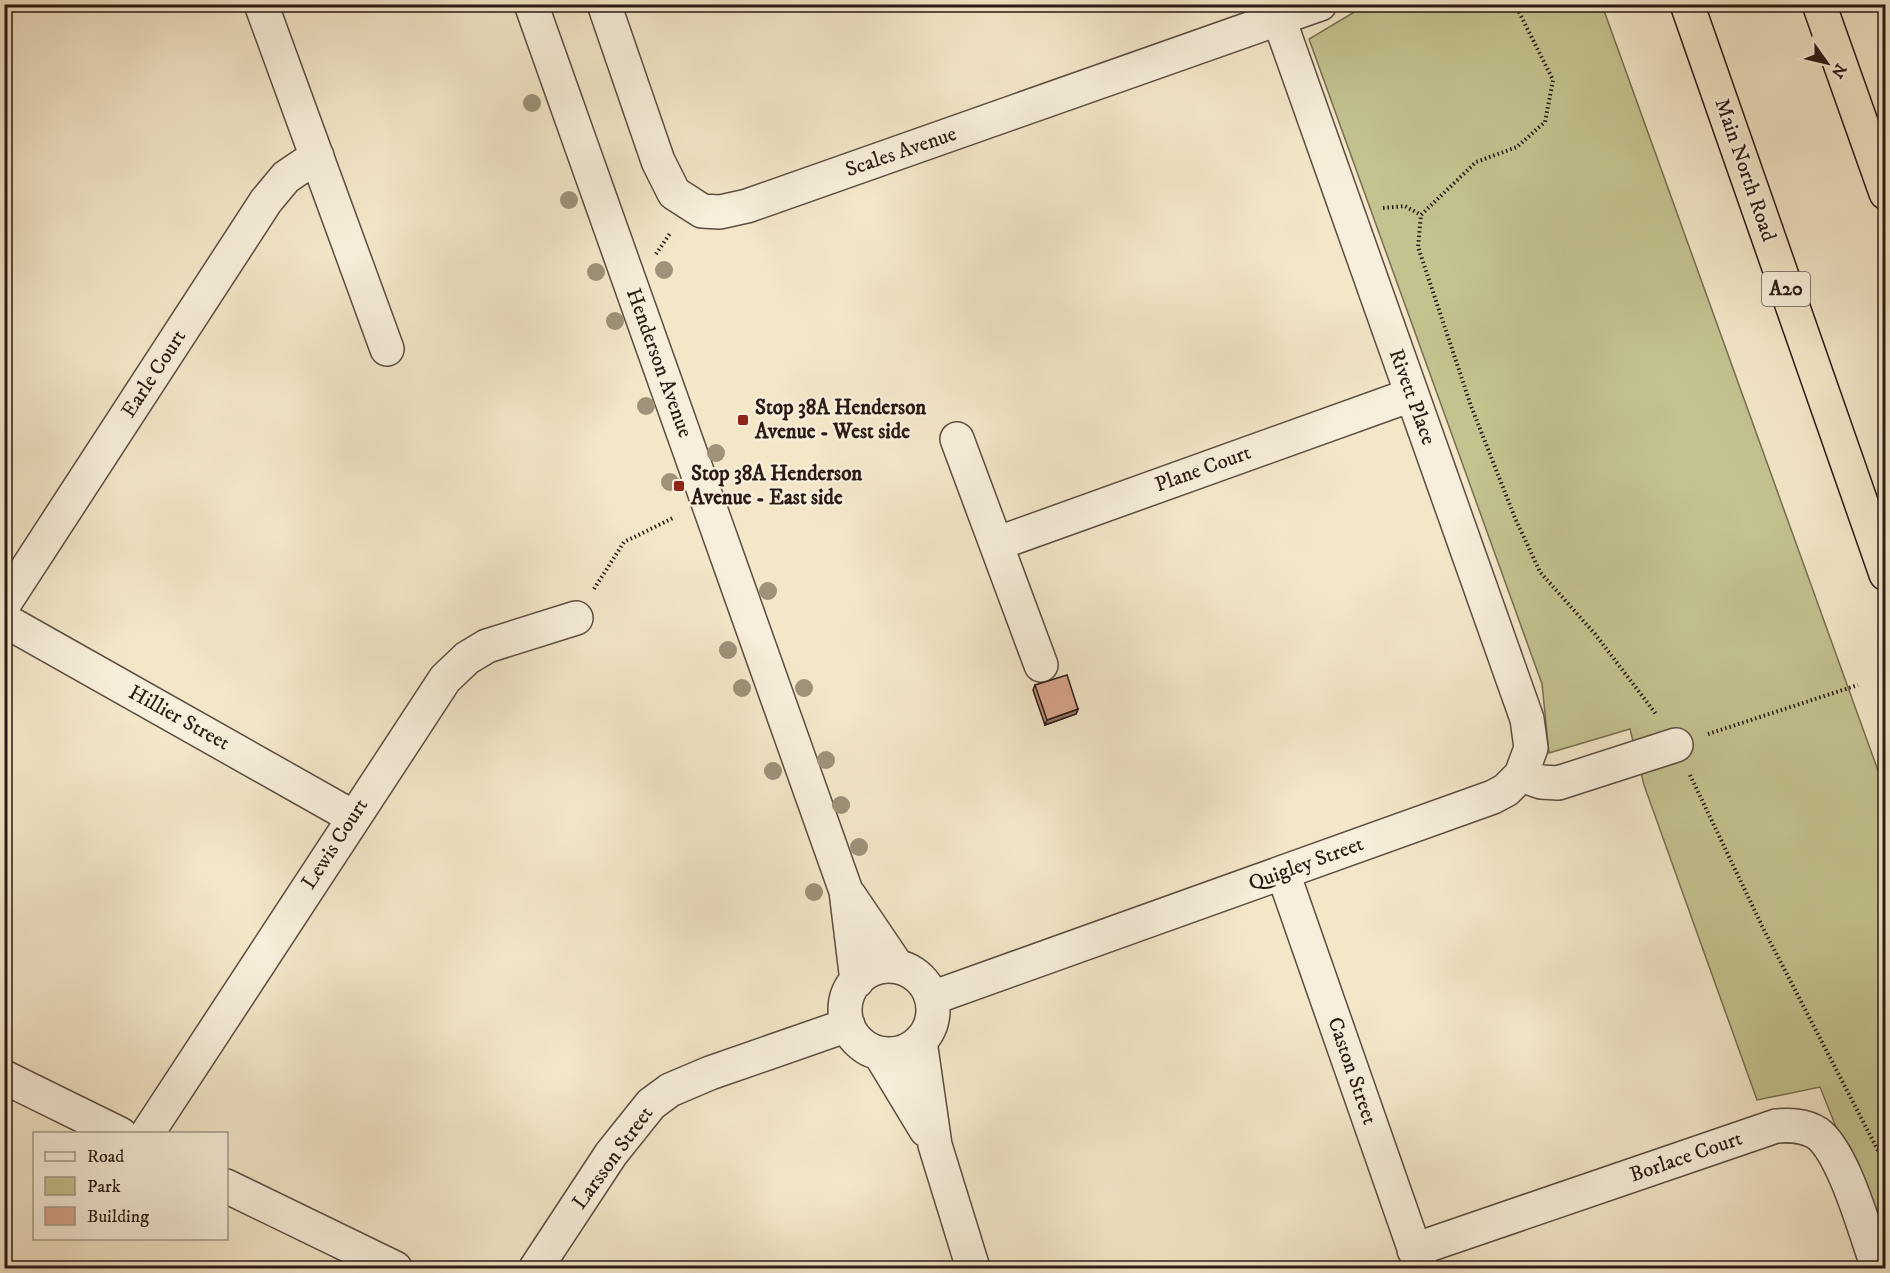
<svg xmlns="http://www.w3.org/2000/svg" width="1890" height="1273" font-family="'IM FELL DW Pica',serif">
<rect width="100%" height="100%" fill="#f3e7c8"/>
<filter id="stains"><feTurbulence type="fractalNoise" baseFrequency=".00333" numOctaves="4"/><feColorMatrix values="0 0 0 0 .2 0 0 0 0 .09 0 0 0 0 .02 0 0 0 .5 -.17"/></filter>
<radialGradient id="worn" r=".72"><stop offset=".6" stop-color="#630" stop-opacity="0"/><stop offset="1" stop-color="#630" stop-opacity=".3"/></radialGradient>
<path fill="#c3c390" stroke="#766e52" stroke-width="1.5" d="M 1366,5 L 1602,5 L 1885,790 L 1885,1249 L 1820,1087 L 1757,1100 L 1644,785 L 1630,729 L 1549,753 L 1542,684 L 1309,39 Z"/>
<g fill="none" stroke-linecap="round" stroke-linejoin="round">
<defs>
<path id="minor" d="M 261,4 L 387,349
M 531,4 L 846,891 L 857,981
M 604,4 L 658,161 L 674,193 L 702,211 L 720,212 L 747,206 L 1320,4
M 1279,19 L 1527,719 L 1531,748 L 1521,775
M 957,439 L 1041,665
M 996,544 L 1411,395
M 4,604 L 266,201 L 286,177 L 317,156
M 4,620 L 353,817
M 1283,873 L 1421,1268
M 849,895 L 897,966
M845 1010a44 44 0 1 1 88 0a44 44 0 1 1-88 0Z
M 932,998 L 1493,797 L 1506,790 L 1521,775 L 1541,782 L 1558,783 L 1676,745
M 920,1041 L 935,1145 L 973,1268
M 880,1054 L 926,1130
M 4,1077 L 120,1134
M 147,1134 L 445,679 L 467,658 L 487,646 L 576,618
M 226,1186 L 395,1268
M 1414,1250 L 1776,1126 C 1790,1125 1804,1125 1817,1133 C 1844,1152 1866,1235 1878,1268
M 536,1268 L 611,1154 L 651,1104 L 670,1090 L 710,1073 L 848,1025"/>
<path id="trunk" d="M 1687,4 L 1886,574
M 1819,4 L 1886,193"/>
</defs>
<use href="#minor" stroke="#5c4d40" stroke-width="36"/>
<use href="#trunk" stroke="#2a1a13" stroke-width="36"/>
<path stroke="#2a1a13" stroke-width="4" stroke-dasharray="1.5 3" stroke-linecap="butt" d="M 1515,4 L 1553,80 L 1545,122 L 1517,147 L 1476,162 L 1421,215 L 1418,247 L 1471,406 L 1515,518 L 1540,572 L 1595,634 L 1656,714
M 1383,208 L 1405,206 L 1421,215
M 656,254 L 671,232
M 594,589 L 624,542 L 673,518
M 1708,734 L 1858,685
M 1690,775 L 1763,928 L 1886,1166"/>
<use href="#minor" stroke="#f7efdb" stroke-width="33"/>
<use href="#trunk" stroke="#f3e7c8" stroke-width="33"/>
</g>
<g fill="#9e9279">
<circle cx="532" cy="103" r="9"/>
<circle cx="569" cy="200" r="9"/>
<circle cx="664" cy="270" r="9"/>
<circle cx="596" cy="272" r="9"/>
<circle cx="615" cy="321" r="9"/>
<circle cx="646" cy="406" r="9"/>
<circle cx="716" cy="453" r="9"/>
<circle cx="670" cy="482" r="9"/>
<circle cx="768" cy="591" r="9"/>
<circle cx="728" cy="650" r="9"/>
<circle cx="742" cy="688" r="9"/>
<circle cx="804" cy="688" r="9"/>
<circle cx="826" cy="760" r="9"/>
<circle cx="773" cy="771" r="9"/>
<circle cx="841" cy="805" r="9"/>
<circle cx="859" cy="847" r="9"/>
<circle cx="814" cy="892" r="9"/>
</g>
<path fill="#bb8f78" stroke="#2a1a13" stroke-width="1.5" d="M 1035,685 L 1078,709 L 1076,714 L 1045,725 L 1033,690 Z"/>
<path fill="#987462" stroke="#2a1a13" stroke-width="1.5" d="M 1078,709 L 1076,714 L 1045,725 L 1047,720 Z"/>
<path fill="#d9a68c" stroke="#2a1a13" stroke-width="1.5" d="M 1067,675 L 1078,709 L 1047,720 L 1035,685 Z"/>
<g fill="#8f2418" stroke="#f7efdb" stroke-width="2">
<rect x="737" y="414" width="12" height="12" rx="3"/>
<rect x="673" y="480" width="12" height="12" rx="3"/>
</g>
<g text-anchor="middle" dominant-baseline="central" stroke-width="4.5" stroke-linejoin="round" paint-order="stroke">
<rect fill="#f7efdb" stroke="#685a4f" stroke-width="1.5" x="1762" y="272" width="48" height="34" rx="4.5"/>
<g font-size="20" font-weight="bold" fill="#2a1a13">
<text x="1786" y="289">A20</text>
</g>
<g font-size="21" fill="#2a1a13" stroke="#f7efdb">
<text transform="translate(901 152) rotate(-19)">Scales Avenue</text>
<text transform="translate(1745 170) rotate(71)">Main North Road</text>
<text transform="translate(659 363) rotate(70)">Henderson Avenue</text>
<text transform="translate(154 374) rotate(-57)">Earle Court</text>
<text transform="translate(1412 397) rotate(70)">Rivett Place</text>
<text transform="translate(1203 469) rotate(-20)">Plane Court</text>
<text transform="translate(179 718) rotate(29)">Hillier Street</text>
<text transform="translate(335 844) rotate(-57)">Lewis Court</text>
<text transform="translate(1306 864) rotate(-20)">Quigley Street</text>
<text transform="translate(1352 1071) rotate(71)">Caston Street</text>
<text transform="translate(1686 1157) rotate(-19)">Borlace Court</text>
<text transform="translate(613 1158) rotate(-54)">Larsson Street</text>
</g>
<g font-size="21" font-weight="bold" fill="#2a1a13" stroke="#f7efdb" text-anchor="start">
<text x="755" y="408">Stop 38A Henderson<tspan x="755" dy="24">Avenue - West side</tspan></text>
<text x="691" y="474">Stop 38A Henderson<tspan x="691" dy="24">Avenue - East side</tspan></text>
</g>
</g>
<rect width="1890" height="1273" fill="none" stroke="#f3e7c8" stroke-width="24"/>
<rect x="6" y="6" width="1878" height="1261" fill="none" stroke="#2a1a13" stroke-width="3"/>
<rect x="12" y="12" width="1866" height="1249" fill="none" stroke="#2a1a13" stroke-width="1.5"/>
<rect x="33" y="1132" width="195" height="108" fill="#f7efdb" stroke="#a59a8b" stroke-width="1.5"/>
<rect x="45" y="1152" width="30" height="9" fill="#f7efdb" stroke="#a59a8b" stroke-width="1.5"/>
<text x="87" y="1162" font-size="18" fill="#2a1a13">Road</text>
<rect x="45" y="1177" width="30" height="18" fill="#c3c390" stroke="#a59a8b" stroke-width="1.5"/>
<text x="87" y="1192" font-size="18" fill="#2a1a13">Park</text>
<rect x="45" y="1207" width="30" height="18" fill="#d9a68c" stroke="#a59a8b" stroke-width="1.5"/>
<text x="87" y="1222" font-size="18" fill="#2a1a13">Building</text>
<g transform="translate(1827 63) rotate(124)" stroke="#f7efdb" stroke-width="4.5" paint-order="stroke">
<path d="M0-4.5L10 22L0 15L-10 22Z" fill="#2a1a13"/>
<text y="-9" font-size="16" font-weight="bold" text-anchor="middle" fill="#2a1a13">N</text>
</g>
<rect width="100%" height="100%" filter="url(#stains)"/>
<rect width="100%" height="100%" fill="url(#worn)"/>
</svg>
